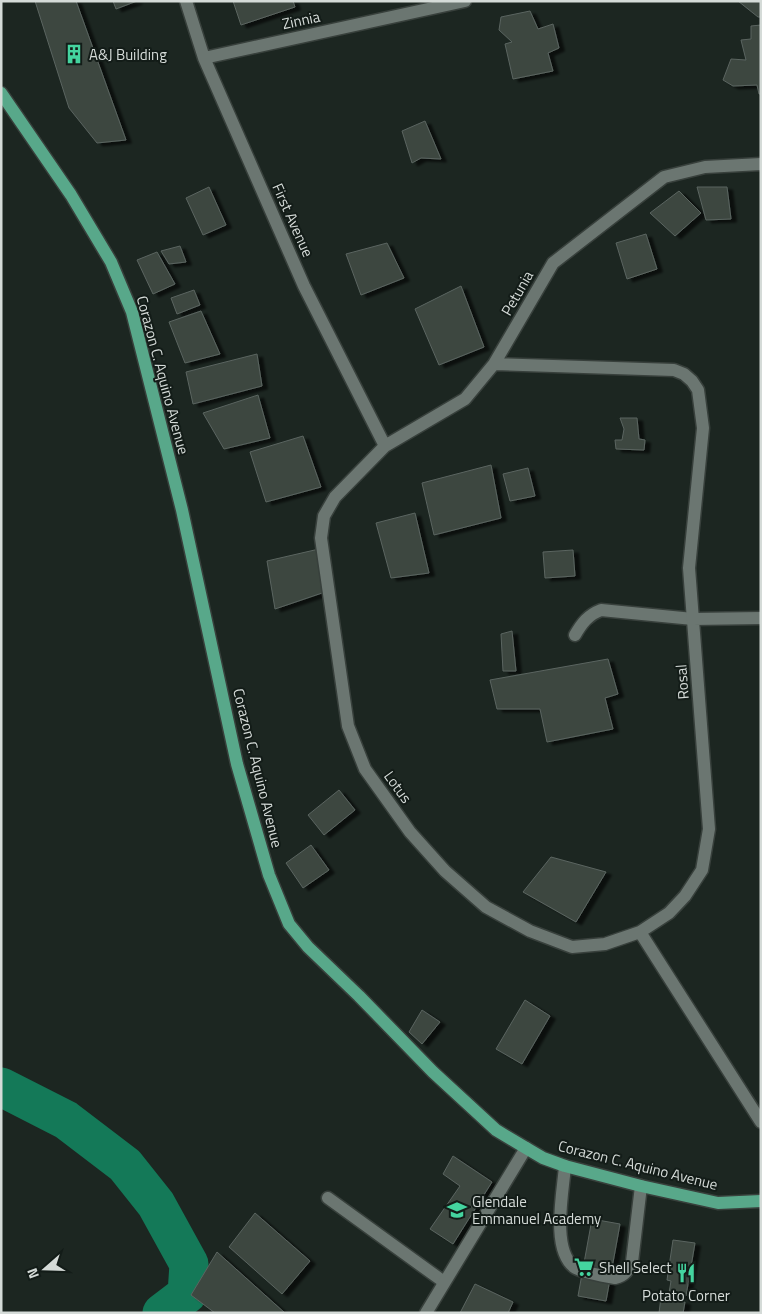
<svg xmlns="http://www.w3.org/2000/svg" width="762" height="1314" font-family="'Titillium Web',sans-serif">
<defs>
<filter id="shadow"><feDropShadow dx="5.5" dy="3" stdDeviation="1" flood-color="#0009"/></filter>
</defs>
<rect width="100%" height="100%" fill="#1c2621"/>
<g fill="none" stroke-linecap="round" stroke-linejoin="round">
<path stroke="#147958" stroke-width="39" d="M 1,1087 L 66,1120 L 125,1165 L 156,1204 L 189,1264 L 187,1294 L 162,1313"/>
</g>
<path fill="#3c4641" stroke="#5b6560" filter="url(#shadow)" d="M 35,1 L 76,1 L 126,140 L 97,143 L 69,108 Z
M 113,1 L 137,1 L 116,9 Z
M 233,1 L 293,1 L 295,7 L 241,25 Z
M 738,1 L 761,1 L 761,17 L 758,17 Z
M 530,11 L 538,29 L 553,24 L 559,48 L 548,53 L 553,71 L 513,79 L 505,44 L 512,42 L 499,30 L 501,17 Z
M 761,25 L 761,94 L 759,94 L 757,85 L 733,86 L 723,80 L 731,59 L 746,60 L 741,40 L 751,39 L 751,26 Z
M 425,121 L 441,159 L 421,158 L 412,163 L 402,131 Z
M 209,187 L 226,225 L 203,235 L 186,198 Z
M 697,187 L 727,187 L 731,219 L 706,220 Z
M 679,191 L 701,213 L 675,236 L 650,213 Z
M 646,234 L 657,269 L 627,279 L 616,243 Z
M 387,243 L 404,278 L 361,295 L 346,254 Z
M 180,246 L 186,262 L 169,264 L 161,251 Z
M 157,252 L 175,284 L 153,294 L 137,260 Z
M 461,286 L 484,347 L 439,365 L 415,309 Z
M 194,290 L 200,305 L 177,314 L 171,298 Z
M 201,311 L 220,354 L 185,363 L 169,322 Z
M 257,354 L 262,386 L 193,404 L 186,372 Z
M 258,395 L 270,438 L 224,449 L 203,413 Z
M 620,418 L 637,418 L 639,439 L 645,440 L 644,450 L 616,449 L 615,440 L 622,440 L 624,429 Z
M 303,436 L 321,487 L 266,502 L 250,452 Z
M 491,465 L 501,518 L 434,535 L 422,483 Z
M 528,468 L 535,496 L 510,501 L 503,474 Z
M 415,513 L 429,573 L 391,578 L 376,523 Z
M 319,549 L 325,592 L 275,609 L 267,561 Z
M 573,550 L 575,576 L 545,578 L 543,552 Z
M 512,631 L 516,671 L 503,671 L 501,634 Z
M 608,659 L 618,694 L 605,698 L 613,729 L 547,742 L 540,709 L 497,709 L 490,680 Z
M 339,790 L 355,810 L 324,835 L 308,815 Z
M 311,845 L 329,870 L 303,888 L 286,863 Z
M 551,857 L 606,872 L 576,922 L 523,892 Z
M 525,1000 L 550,1016 L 522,1064 L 496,1049 Z
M 422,1010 L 440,1022 L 422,1044 L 409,1032 Z
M 453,1156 L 492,1182 L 453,1244 L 430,1229 L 460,1186 L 443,1174 Z
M 255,1213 L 310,1261 L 282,1294 L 229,1247 Z
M 592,1219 L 620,1224 L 606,1301 L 578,1296 Z
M 673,1240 L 695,1243 L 686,1296 L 669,1293 L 671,1281 L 667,1280 Z
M 217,1252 L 285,1313 L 215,1313 L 191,1295 Z
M 475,1284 L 513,1302 L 508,1313 L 460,1313 Z
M 661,1297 L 685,1302 L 683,1313 L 659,1313 Z"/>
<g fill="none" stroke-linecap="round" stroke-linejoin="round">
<defs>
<path id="lane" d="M 575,635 C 582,623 588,615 601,610 L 693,619
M 565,1166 C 563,1192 551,1249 574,1267 C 582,1273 605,1276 615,1278 C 625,1276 628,1270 632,1262 L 641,1186
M 328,1198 L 444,1282"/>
<path id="street" d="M 186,1 L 204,58 L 304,286 L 385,446
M 204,58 L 465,1
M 494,364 L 674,370 L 684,374 L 692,381 L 698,390 L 703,428 L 689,568 L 709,829 L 702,870 L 685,896 L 669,913 L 640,932 L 761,1122
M 693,619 L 761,618
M 640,932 L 605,944 L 572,947 L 530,931 L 486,907 L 445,871 L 410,832 L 365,769 L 348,726 L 321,538 L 324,516 L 335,497 L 385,446 L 465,399 L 494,364 L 553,263 L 664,177 L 705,167 L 761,164
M 426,1313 L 526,1148"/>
<path id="primary" d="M 1,93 L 71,195 L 111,262 L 132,312 L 182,510 L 237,764 L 269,875 L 289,924 L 308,947 L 359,996 L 433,1072 L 496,1130 L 526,1148 L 543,1158 L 565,1166 L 641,1186 L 718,1203 L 761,1201"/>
</defs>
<use href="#lane" stroke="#38403c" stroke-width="15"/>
<use href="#street" stroke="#38403c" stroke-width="15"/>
<use href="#primary" stroke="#38403c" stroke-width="15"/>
<use href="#lane" stroke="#6b7671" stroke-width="12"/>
<use href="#street" stroke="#6b7671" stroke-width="12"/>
<use href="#primary" stroke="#58a88a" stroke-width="12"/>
</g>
<defs>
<symbol id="building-bare" viewBox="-9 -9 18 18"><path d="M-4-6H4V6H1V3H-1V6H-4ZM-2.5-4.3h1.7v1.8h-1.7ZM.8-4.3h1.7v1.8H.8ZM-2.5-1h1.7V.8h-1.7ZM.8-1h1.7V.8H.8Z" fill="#44d49f" stroke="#131c18" stroke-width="2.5" paint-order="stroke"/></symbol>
<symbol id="school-bare" viewBox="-9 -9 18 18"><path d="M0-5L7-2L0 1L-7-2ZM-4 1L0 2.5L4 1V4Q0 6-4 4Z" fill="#44d49f" stroke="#131c18" stroke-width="2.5" paint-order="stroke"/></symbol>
<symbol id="supermarket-bare" viewBox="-9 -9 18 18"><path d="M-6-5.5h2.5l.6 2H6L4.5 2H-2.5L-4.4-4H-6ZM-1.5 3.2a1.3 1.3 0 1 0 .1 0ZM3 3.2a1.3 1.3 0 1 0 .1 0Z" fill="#44d49f" stroke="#131c18" stroke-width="2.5" paint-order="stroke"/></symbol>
<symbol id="restaurant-bare" viewBox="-9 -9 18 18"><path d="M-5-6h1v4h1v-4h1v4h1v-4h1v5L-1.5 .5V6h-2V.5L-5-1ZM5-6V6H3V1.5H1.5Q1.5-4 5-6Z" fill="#44d49f" stroke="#131c18" stroke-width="2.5" paint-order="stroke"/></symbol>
</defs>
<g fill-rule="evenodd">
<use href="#building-bare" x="60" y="40" width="28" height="28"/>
<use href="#school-bare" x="443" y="1196" width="28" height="28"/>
<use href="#supermarket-bare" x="570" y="1253" width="28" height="28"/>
<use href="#restaurant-bare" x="672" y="1259" width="28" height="28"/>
</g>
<g text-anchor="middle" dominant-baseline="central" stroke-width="4" stroke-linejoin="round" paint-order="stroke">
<g font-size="15" fill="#d5dbd8" stroke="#131c18">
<text transform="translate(301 20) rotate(-12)">Zinnia</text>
<text transform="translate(293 220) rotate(66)">First Avenue</text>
<text transform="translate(517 293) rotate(-60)">Petunia</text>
<text transform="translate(163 375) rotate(75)">Corazon C. Aquino Avenue</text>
<text transform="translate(682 682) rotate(-94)">Rosal</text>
<text transform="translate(258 768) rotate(76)">Corazon C. Aquino Avenue</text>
<text transform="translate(398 787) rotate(54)">Lotus</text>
<text transform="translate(638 1165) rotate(14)">Corazon C. Aquino Avenue</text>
</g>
<g font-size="15" fill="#d5dbd8" stroke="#131c18" text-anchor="start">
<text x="89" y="54">A&amp;J Building</text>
<text x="472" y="1201">Glendale<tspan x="472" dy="17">Emmanuel Academy</tspan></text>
<text x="599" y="1267">Shell Select</text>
<text x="686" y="1295" text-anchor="middle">Potato Corner</text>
</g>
</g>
<rect width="762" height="1314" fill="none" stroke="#d5dbd8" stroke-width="5"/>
<g transform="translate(45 1269) rotate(250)" stroke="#131c18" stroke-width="4" paint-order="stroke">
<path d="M0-4L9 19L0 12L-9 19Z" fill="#d5dbd8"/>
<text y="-8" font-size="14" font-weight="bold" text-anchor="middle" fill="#d5dbd8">N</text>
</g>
</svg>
